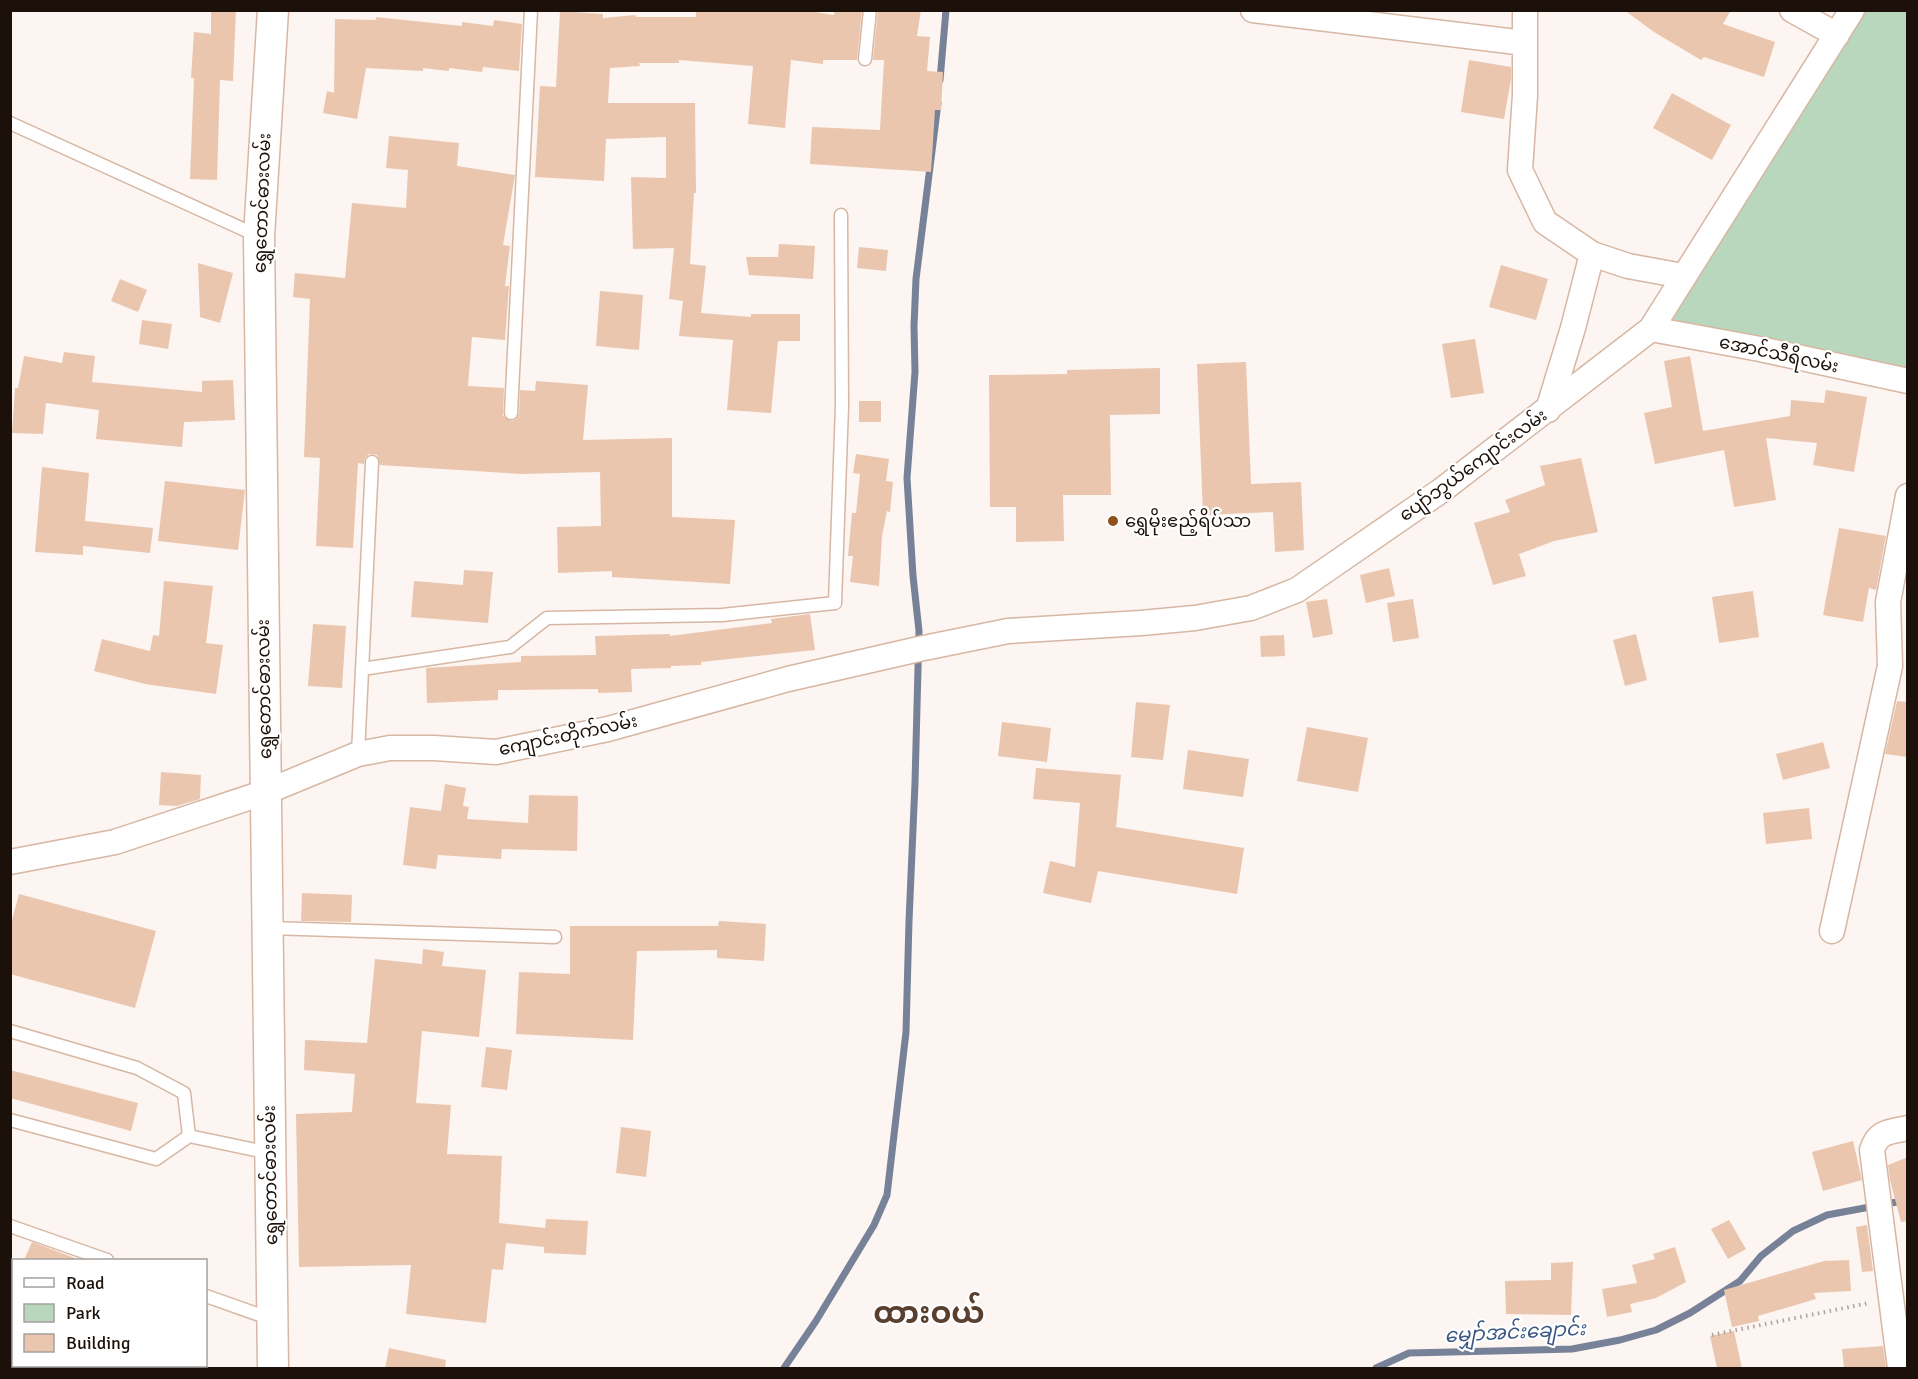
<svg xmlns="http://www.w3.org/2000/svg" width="1918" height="1379" font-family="Signika,'Noto Sans Myanmar',sans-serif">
<rect width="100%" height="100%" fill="#fcf5f1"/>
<path fill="#b9d7bd" d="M 1860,11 L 1907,11 L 1907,369 L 1699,329 L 1669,318 Z"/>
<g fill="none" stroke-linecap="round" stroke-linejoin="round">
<path stroke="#778298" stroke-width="7" d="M 940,80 L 946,10
M 784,1368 L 816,1321 L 874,1225 L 887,1195 L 906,1032 L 909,921 L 915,783 L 919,631 L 913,576 L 907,478 L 915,372 L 914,326 L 916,279 L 938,103
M 1376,1368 L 1409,1353 L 1572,1349 L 1620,1340 L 1656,1330 L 1690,1313 L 1740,1281 L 1761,1256 L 1793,1231 L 1827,1215 L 1902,1201"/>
</g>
<path fill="#ebc6af" d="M 211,10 L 236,10 L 233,81 L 220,80 L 217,180 L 190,179 L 194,78 L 191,78 L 194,32 L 211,34 Z
M 696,10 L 802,10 L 834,15 L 835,10 L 862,10 L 857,60 L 823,60 L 823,64 L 791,60 L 785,128 L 748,124 L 753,66 L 679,60 L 679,63 L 639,63 L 640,66 L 610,68 L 608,103 L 695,103 L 696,193 L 694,193 L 690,264 L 706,266 L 701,313 L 751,317 L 751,314 L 800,314 L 800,341 L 778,341 L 771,413 L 727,410 L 733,340 L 679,336 L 683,301 L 669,299 L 674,248 L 633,249 L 631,177 L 666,178 L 666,137 L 606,139 L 604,181 L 535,177 L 540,86 L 556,87 L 560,11 L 603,14 L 603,18 L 635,15 L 636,17 L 696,17 Z
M 878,10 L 921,10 L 917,36 L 930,37 L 927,71 L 943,72 L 941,110 L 935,110 L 931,172 L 810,164 L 812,127 L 880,130 L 884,60 L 873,60 Z
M 1624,10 L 1731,10 L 1723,24 L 1775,42 L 1764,77 L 1704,57 L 1701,60 L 1654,32 Z
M 376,17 L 462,26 L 462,22 L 493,26 L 494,20 L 522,24 L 519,71 L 483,67 L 482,72 L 449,68 L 449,71 L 423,68 L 423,71 L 366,68 L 357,119 L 323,113 L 327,91 L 334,93 L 335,19 L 376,20 Z
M 1469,60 L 1511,67 L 1511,79 L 1504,119 L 1461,112 Z
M 1672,93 L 1731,125 L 1712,160 L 1653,128 Z
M 389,136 L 459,143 L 457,166 L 515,175 L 503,245 L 510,246 L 505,286 L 509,286 L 505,340 L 472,337 L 468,386 L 504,388 L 503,416 L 511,421 L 515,420 L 519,414 L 520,390 L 535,391 L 536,381 L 588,385 L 583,440 L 672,438 L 672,517 L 735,520 L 730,584 L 612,577 L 612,571 L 558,573 L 557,527 L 601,526 L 600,472 L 521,474 L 380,465 L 377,455 L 369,454 L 365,458 L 364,464 L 358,463 L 353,548 L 316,546 L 320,458 L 304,457 L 310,299 L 293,297 L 295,273 L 345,278 L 352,203 L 406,208 L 408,170 L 386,168 Z
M 779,244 L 815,246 L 813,279 L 749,275 L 746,257 L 778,257 Z
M 859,247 L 888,250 L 886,271 L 857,268 Z
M 198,263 L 233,273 L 220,323 L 200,317 Z
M 1501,265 L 1548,279 L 1536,320 L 1489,307 Z
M 120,279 L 147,290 L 138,312 L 111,301 Z
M 600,291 L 643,295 L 639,350 L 596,346 Z
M 142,320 L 172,324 L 168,349 L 139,344 Z
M 1475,339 L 1484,393 L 1451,398 L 1442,344 Z
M 64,352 L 95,356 L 92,382 L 202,392 L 202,381 L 233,380 L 235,420 L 184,422 L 182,447 L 96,439 L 99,410 L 46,403 L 43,434 L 12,433 L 15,388 L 18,388 L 24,356 L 62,363 Z
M 1690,356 L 1703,431 L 1790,416 L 1791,400 L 1824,403 L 1826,390 L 1867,397 L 1854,472 L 1813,465 L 1817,443 L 1766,438 L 1776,500 L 1734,507 L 1724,450 L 1655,464 L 1644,413 L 1672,407 L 1664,361 Z
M 1246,362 L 1251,484 L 1301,482 L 1304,550 L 1275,552 L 1273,512 L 1203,515 L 1197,364 Z
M 1160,368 L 1160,414 L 1110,415 L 1111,495 L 1063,495 L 1064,541 L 1016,542 L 1016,507 L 990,507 L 989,375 L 1067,374 L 1067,370 Z
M 859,401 L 881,401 L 881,422 L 859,422 Z
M 856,454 L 889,459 L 886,481 L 893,482 L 890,512 L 887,511 L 882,536 L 879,586 L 850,582 L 853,556 L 848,556 L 852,513 L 856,513 L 860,474 L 853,473 Z
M 1581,458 L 1598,532 L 1554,541 L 1519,554 L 1526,576 L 1493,585 L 1474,523 L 1510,512 L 1505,500 L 1545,485 L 1540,466 Z
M 42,467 L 89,473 L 85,521 L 153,528 L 150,553 L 83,546 L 83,555 L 35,552 Z
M 165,481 L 245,490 L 238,550 L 158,541 Z
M 1839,528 L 1886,536 L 1876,590 L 1869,588 L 1863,622 L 1823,615 Z
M 1389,568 L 1395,596 L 1366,603 L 1360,575 Z
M 464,570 L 493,572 L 488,623 L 411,617 L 414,581 L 463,585 Z
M 164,581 L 213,586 L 206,643 L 223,645 L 216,694 L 145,684 L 94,671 L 102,639 L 150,651 L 153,635 L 159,636 Z
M 1753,591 L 1759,637 L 1719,643 L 1712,597 Z
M 1327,599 L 1333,634 L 1313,638 L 1306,602 Z
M 1413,599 L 1419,638 L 1393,642 L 1387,603 Z
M 810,614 L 815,650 L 701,662 L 701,665 L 671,666 L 671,668 L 631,669 L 632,692 L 598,693 L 598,689 L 498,690 L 498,700 L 427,703 L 426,668 L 521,662 L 521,656 L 596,655 L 595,636 L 670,634 L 670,636 L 772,623 L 771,619 Z
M 313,624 L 346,626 L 342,688 L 308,686 Z
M 1636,634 L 1647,680 L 1625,686 L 1613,640 Z
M 1284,635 L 1285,656 L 1261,657 L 1260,636 Z
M 1897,701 L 1908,702 L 1908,757 L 1885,754 Z
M 1136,702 L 1170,705 L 1163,760 L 1131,757 Z
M 1002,722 L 1051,728 L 1047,762 L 998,756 Z
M 1307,727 L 1368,738 L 1358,792 L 1297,781 Z
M 1823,742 L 1830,768 L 1783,780 L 1776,754 Z
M 1188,750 L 1249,759 L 1243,797 L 1183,789 Z
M 1036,768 L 1121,775 L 1116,827 L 1244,848 L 1237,894 L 1098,871 L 1091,903 L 1043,893 L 1050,861 L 1075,867 L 1080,803 L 1033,799 Z
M 161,772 L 201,775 L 200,799 L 177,806 L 159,805 Z
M 445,784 L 466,788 L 463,806 L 469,807 L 467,819 L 528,823 L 529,795 L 578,796 L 577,851 L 502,849 L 501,859 L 438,855 L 436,869 L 403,865 L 410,807 L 441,811 Z
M 1809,808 L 1812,839 L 1766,844 L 1763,813 Z
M 302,893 L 352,895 L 351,922 L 301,921 Z
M 19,894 L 156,931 L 135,1008 L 10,974 L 10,927 Z
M 719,921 L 766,924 L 764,961 L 717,958 L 717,950 L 637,951 L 633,1040 L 516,1034 L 519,972 L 570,974 L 570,926 L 718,926 Z
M 423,949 L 444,952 L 442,966 L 486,970 L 479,1037 L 422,1031 L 416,1103 L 451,1105 L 447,1154 L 502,1156 L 499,1223 L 545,1228 L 546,1219 L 588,1221 L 586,1255 L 544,1253 L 544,1247 L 506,1243 L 503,1270 L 492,1269 L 486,1323 L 406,1314 L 411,1265 L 299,1267 L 296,1114 L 352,1112 L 355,1074 L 304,1070 L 305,1040 L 367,1043 L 375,959 L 422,964 Z
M 486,1047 L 512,1050 L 507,1090 L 481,1087 Z
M 10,1070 L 138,1103 L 131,1131 L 10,1098 Z
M 621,1127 L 651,1131 L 646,1177 L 616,1173 Z
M 1853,1141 L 1862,1180 L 1823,1191 L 1812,1152 Z
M 1908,1157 L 1908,1221 L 1901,1222 L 1890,1180 L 1888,1165 Z
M 1729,1220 L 1746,1249 L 1728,1259 L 1711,1229 Z
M 1867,1225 L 1873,1271 L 1862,1272 L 1856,1227 Z
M 32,1242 L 67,1255 L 79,1260 L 24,1260 Z
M 1675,1247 L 1686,1282 L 1656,1298 L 1630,1304 L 1632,1312 L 1607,1317 L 1602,1289 L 1637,1283 L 1632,1265 L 1655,1259 L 1653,1254 Z
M 1849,1260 L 1851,1291 L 1814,1293 L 1816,1299 L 1758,1316 L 1759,1321 L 1732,1327 L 1724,1290 L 1824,1261 Z
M 1573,1262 L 1571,1315 L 1506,1314 L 1505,1281 L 1551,1280 L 1551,1263 Z
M 1734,1331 L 1742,1368 L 1717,1368 L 1710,1336 Z
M 1883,1346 L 1886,1368 L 1844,1368 L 1842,1349 Z
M 389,1348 L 446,1360 L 445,1368 L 385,1368 Z"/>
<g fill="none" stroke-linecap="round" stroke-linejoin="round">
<defs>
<path id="service" d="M 865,59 L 870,10
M 10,123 L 258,236
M 511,413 L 531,10
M 362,669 L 510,647 L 547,618 L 722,615 L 835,603 L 842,406 L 841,215
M 358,754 L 372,462
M 269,928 L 555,937
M 10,1031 L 137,1068 L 184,1093 L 189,1136
M 10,1120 L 156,1159 L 189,1136 L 270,1153
M 10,1226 L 107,1260
M 206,1296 L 271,1319"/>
<path id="minor" d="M 1253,10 L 1525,43
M 1525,10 L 1525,95 L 1520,170 L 1545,222 L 1592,254 L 1573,328 L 1548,410
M 1792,10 L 1837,35
M 1592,254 L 1628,266 L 1683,276
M 1651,329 L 1760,349 L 1908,381
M 10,862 L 115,842 L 266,792 L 358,754 L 390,748 L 434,748 L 496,752 L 608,729 L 788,679 L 919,649 L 1008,631 L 1141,623 L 1195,618 L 1251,608 L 1297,590 L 1442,490 L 1651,329 L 1852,10
M 1832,931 L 1890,666 L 1888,602 L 1908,496
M 1900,1368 L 1872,1150 C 1878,1131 1889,1132 1908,1128"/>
<path id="tertiary" d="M 273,1368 L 259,236 L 273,10"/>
</defs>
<use href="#service" stroke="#d7b7a3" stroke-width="15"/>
<use href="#minor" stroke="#d7b7a3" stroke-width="27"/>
<use href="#tertiary" stroke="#d7b7a3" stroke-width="33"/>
<path stroke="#aba39e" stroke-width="4" stroke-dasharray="1.5 4.5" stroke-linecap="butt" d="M 1712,1335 L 1869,1303"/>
<use href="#service" stroke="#fff" stroke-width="12"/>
<use href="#minor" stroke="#fff" stroke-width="24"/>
<use href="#tertiary" stroke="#fff" stroke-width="30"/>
</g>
<circle fill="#905019" stroke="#fff" stroke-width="2" cx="1113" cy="521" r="6"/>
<g text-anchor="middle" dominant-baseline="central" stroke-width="4.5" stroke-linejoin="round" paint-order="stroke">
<g font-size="18" fill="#1b110a" stroke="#fff">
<text transform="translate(262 203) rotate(-88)">ရွှေတောင်ဓားလမ်း</text>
<text transform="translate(1779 354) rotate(12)">အောင်သီရိလမ်း</text>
<text transform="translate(1473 465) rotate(-36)">ပျော်ဘွယ်ကျောင်းလမ်း</text>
<text transform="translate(264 689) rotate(-91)">ရွှေတောင်ဓားလမ်း</text>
<text transform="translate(568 735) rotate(-12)">ကျောင်းတိုက်လမ်း</text>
<text transform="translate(270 1175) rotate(-91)">ရွှေတောင်ဓားလမ်း</text>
</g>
<g font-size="18" fill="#1b110a" stroke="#fff" text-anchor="start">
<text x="1125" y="521">ရွှေမိုးဧည့်ရိပ်သာ</text>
</g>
<g font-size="20" font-style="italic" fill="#3b5785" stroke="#fff">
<text transform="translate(1515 1332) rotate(-3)">မျှော်အင်းချောင်း</text>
</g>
<g font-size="30" font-weight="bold" fill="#583f2e" stroke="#fff">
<text x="929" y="1313">ထားဝယ်</text>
</g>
</g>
<rect width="1918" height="1379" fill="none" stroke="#1b110a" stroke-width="24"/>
<rect x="12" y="1259" width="195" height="108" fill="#ffffff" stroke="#a4a09d" stroke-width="1.5"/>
<rect x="24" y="1278" width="30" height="9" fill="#ffffff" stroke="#a4a09d" stroke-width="1.5"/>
<text x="66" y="1289" font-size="18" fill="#1b110a">Road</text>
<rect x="24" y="1304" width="30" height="18" fill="#b9d7bd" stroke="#a4a09d" stroke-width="1.5"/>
<text x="66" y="1319" font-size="18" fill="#1b110a">Park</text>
<rect x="24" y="1334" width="30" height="18" fill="#ebc6af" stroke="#a4a09d" stroke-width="1.5"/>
<text x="66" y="1349" font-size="18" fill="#1b110a">Building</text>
</svg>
